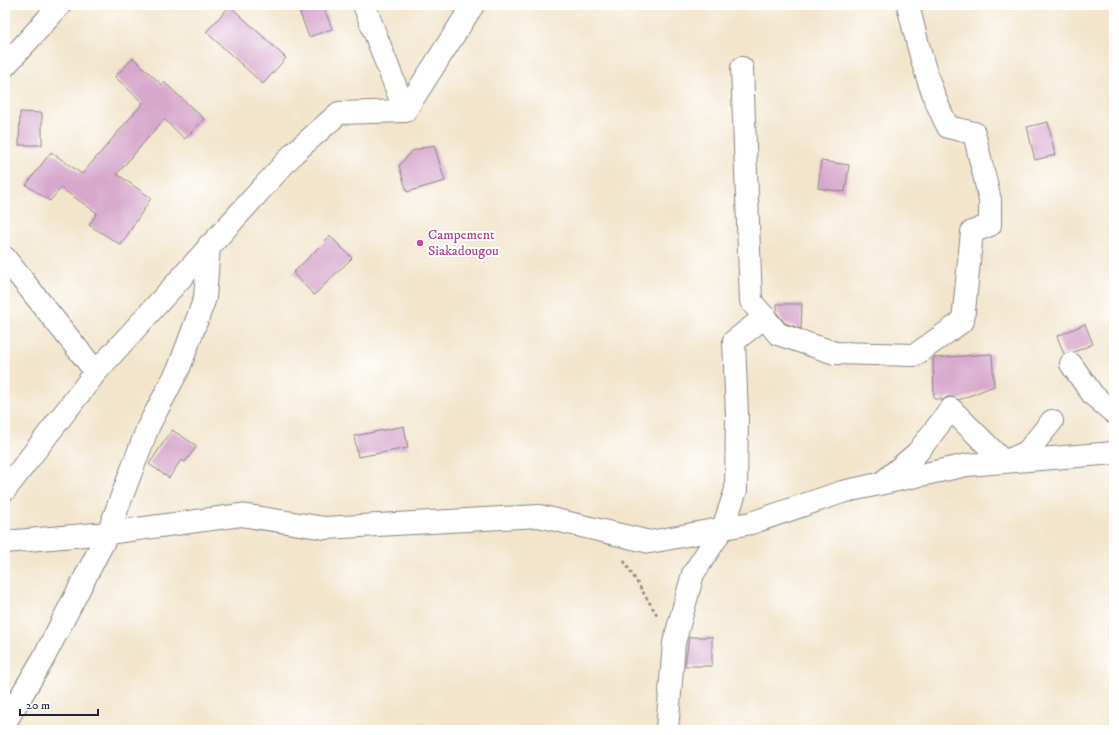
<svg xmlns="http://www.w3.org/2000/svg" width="1119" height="735" font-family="'IM FELL DW Pica',serif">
<rect width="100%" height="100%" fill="#fff"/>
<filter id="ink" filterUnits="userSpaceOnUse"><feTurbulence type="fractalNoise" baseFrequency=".025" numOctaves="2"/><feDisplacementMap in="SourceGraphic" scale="8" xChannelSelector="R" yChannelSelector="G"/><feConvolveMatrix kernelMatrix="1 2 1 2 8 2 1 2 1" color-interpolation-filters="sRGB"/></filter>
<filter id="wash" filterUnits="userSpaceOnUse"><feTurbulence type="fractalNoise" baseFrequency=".012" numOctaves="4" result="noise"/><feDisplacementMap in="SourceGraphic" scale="16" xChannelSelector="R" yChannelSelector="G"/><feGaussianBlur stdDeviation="0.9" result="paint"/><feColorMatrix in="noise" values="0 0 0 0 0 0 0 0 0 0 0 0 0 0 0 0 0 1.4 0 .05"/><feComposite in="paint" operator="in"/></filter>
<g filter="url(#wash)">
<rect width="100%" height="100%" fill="#f2e5cc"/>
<g id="blocks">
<path fill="#d7a7cc" d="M 297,5 L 323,5 L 332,29 L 309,37 Z
M 230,6 L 286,58 L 263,84 L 206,32 Z
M 133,58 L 162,85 L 164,82 L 204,119 L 185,139 L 164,119 L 117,174 L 151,198 L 121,245 L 89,225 L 97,213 L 61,188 L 50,201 L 26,185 L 51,152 L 82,174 L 143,103 L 115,77 Z
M 20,112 L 42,113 L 42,145 L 19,145 Z
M 1048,122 L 1055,155 L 1035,160 L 1027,127 Z
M 434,145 L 445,181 L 407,192 L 399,166 L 412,151 Z
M 821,161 L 849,165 L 845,192 L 818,188 Z
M 330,236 L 352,258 L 314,295 L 293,273 Z
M 777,304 L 802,304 L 801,329 L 785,323 L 777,313 Z
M 1085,324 L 1093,344 L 1074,352 L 1064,354 L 1057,336 Z
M 992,354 L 994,386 L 959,400 L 953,397 L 947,397 L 942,401 L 942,399 L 934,399 L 933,358 Z
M 404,426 L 408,448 L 358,457 L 354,436 Z
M 172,430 L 197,446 L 185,462 L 181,460 L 169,478 L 149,464 Z
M 689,637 L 712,637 L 712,666 L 685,666 Z"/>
</g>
</g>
<g filter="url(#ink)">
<use href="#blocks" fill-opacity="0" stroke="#8a8484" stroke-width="1"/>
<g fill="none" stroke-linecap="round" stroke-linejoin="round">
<defs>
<path id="street" d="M 364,5 L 405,111
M 5,66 L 60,5
M 742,68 L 751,301 L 778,334 L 835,353 L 915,355 L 963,321 L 972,232 L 990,225 L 990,200 L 974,133 L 948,127 C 928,89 918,46 908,5
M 5,258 L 96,372
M 1071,364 L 1093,395 L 1114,413
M 883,482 L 917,453 L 951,409 L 1004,462 L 1027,452 L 1052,421
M 5,490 L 96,372 L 294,153 L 339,113 L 405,111 L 473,5
M 5,542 L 108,533 L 241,515 L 325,528 L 539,516 L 650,542 L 751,523 L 842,492 L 967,465 L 1114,453
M 5,723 L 43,659 L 108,533 L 148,427 L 179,368 L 205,298 L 209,245
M 667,730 L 674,643 L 693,574 L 723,528 L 736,490 L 737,415 L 734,341 L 765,317"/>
</defs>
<use href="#street" stroke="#8a8484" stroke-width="24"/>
<path stroke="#8a8484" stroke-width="2.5" stroke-dasharray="3 3" stroke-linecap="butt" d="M 624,561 L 657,615"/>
<use href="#street" stroke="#fff" stroke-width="22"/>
</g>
</g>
<circle fill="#d1479c" stroke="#fff" stroke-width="1.5" cx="420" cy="243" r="4"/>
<g text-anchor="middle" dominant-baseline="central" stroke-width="4" stroke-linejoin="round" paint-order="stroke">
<g font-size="14" fill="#b23c85" stroke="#fff" text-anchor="start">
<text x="428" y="235">Campement<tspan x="428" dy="16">Siakadougou</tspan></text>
</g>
</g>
<rect width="1119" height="735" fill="none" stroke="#fff" stroke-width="20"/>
<path d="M20 709v6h78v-6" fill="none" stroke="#22223b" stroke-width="2"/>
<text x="26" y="709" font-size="12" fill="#22223b" stroke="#ffffff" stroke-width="3" paint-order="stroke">20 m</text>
</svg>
